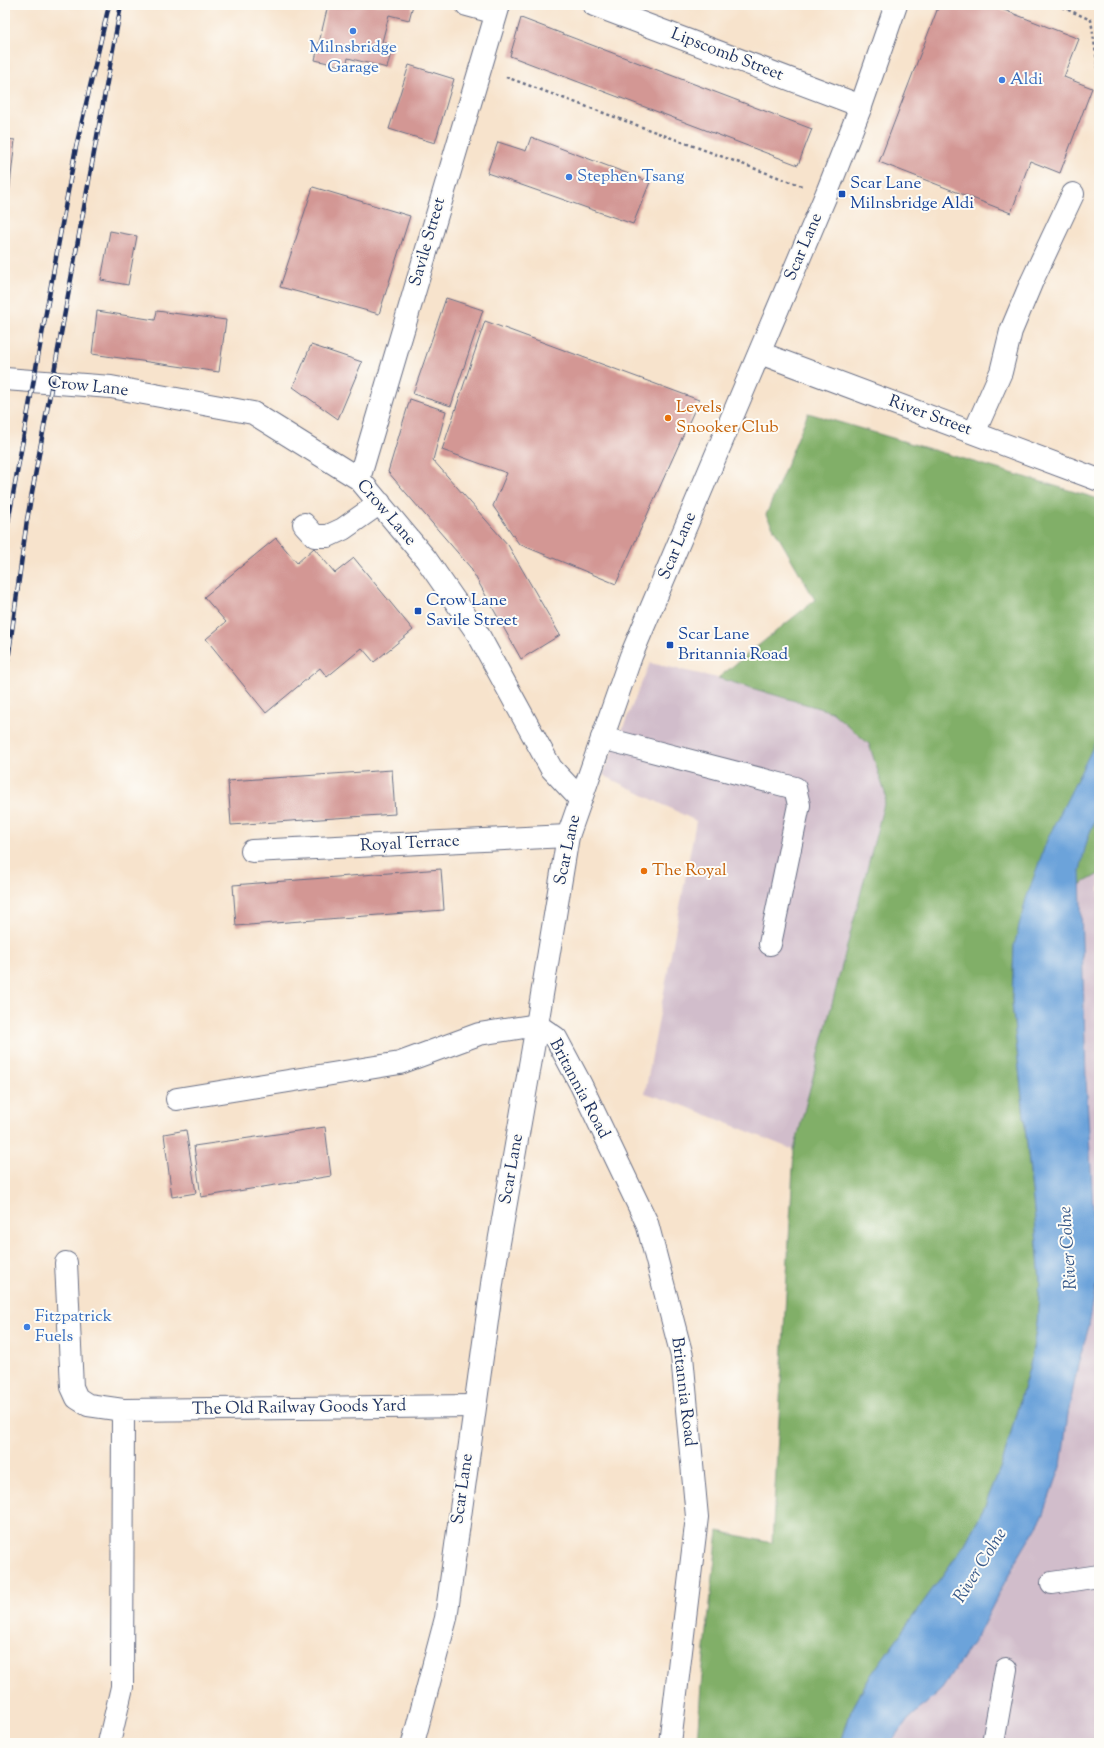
<svg xmlns="http://www.w3.org/2000/svg" width="1104" height="1748" font-family="'Sorts Mill Goudy',serif">
<rect width="100%" height="100%" fill="#fdfcf7"/>
<filter id="ink" filterUnits="userSpaceOnUse"><feTurbulence type="fractalNoise" baseFrequency=".025" numOctaves="2"/><feDisplacementMap in="SourceGraphic" scale="8" xChannelSelector="R" yChannelSelector="G"/><feConvolveMatrix kernelMatrix="1 2 1 2 8 2 1 2 1" color-interpolation-filters="sRGB"/></filter>
<filter id="wash" filterUnits="userSpaceOnUse"><feTurbulence type="fractalNoise" baseFrequency=".012" numOctaves="4" result="noise"/><feDisplacementMap in="SourceGraphic" scale="16" xChannelSelector="R" yChannelSelector="G"/><feGaussianBlur stdDeviation="0.9" result="paint"/><feColorMatrix in="noise" values="0 0 0 0 0 0 0 0 0 0 0 0 0 0 0 0 0 1.4 0 .05"/><feComposite in="paint" operator="in"/></filter>
<g filter="url(#wash)">
<rect width="100%" height="100%" fill="#f7e3cc"/>
<path fill="#d1bdcb" d="M 650,663 L 718,678 L 832,712 L 869,744 L 886,796 L 794,1150 L 682,1105 L 645,1093 L 696,821 L 603,775 Z
M 1099,874 L 1099,1743 L 891,1743 L 908,1720 L 942,1689 L 980,1631 L 1012,1568 L 1044,1514 L 1061,1466 L 1068,1414 L 1078,1365 L 1089,1326 L 1097,1280 L 1086,1079 L 1081,884 Z"/>
<path fill="#81af67" stroke="#4e6f62" d="M 808,413 L 1099,499 L 1099,874 L 1081,884 L 1014,946 L 1012,1003 L 1035,1219 L 1040,1281 L 1037,1324 L 1031,1361 L 1003,1461 L 984,1508 L 965,1544 L 871,1675 L 851,1711 L 841,1743 L 697,1743 L 701,1685 L 718,1531 L 772,1543 L 794,1150 L 886,796 L 869,744 L 832,712 L 718,678 L 815,600 L 766,515 Z"/>
<path fill="#6ca3da" stroke="#44699c" d="M 1099,735 L 1099,814 C 1088,831 1084,852 1080,871 L 1086,1079 L 1097,1280 L 1089,1326 L 1078,1365 L 1068,1414 L 1061,1466 L 1044,1514 L 1012,1568 L 980,1631 L 942,1689 L 908,1720 L 891,1743 L 841,1743 L 851,1711 L 871,1675 L 965,1544 L 984,1508 L 1003,1461 L 1031,1361 L 1037,1324 L 1040,1281 L 1035,1219 L 1012,1003 L 1014,946 L 1026,899 L 1047,840 Z"/>
<g id="blocks">
<path fill="#d39794" d="M 328,5 L 413,5 L 409,20 L 389,15 L 382,42 L 393,45 L 387,68 L 348,58 L 346,67 L 315,60 Z
M 939,5 L 991,5 L 1079,39 L 1064,77 L 1092,88 L 1060,173 L 1030,161 L 1011,213 L 879,162 Z
M 521,18 L 812,129 L 798,165 L 510,56 Z
M 409,65 L 454,79 L 435,143 L 389,129 Z
M 531,137 L 650,182 L 633,224 L 487,173 L 498,142 L 526,151 Z
M 5,139 L 15,140 L 9,194 L 5,193 Z
M 313,187 L 410,216 L 379,314 L 280,287 Z
M 110,231 L 137,236 L 128,285 L 101,280 Z
M 446,298 L 483,310 L 451,406 L 413,394 Z
M 97,311 L 155,320 L 157,311 L 226,320 L 219,372 L 92,354 Z
M 485,321 L 699,400 L 616,584 L 519,544 L 493,506 L 507,473 L 442,450 Z
M 311,345 L 362,362 L 338,419 L 293,387 Z
M 410,399 L 446,411 L 433,460 L 508,545 L 560,635 L 521,659 L 470,567 L 388,472 Z
M 276,538 L 297,563 L 314,548 L 335,573 L 354,558 L 413,630 L 374,662 L 362,648 L 327,677 L 320,668 L 266,713 L 206,639 L 226,622 L 204,597 Z
M 392,770 L 395,814 L 231,825 L 228,781 Z
M 441,869 L 444,910 L 236,926 L 233,885 Z
M 325,1127 L 331,1176 L 201,1197 L 194,1146 Z
M 186,1130 L 196,1193 L 172,1197 L 164,1134 Z"/>
</g>
</g>
<g filter="url(#ink)">
<use href="#blocks" fill-opacity="0" stroke="#686e84" stroke-width="1"/>
<g fill="none" stroke-linecap="round" stroke-linejoin="round">
<defs>
<path id="minor" d="M 467,5 L 496,13
M 594,5 L 861,106
M 760,353 L 1099,480
M 5,379 L 111,387 L 253,413 L 359,479 L 426,559 L 478,634 L 551,768 L 580,799
M 974,433 L 1001,372 L 1011,331 L 1032,281 L 1073,194
M 359,479 L 499,5
M 304,524 L 315,536 L 328,536 L 343,529 L 380,503
M 602,738 L 795,788 L 799,805 L 770,944
M 252,851 L 568,836
M 177,1099 L 400,1063 L 479,1034 L 537,1025 L 556,1038 L 581,1085 L 647,1223 L 682,1356 L 697,1517 L 670,1743
M 66,1263 L 72,1387 L 77,1398 L 88,1405 L 123,1410
M 1052,1583 L 1099,1576
M 109,1743 L 122,1687 L 123,1410 L 474,1406
M 993,1743 L 1006,1669"/>
<path id="major" d="M 413,1743 L 446,1618 L 493,1277 L 537,1025 L 568,836 L 631,656 L 826,195 L 861,106 L 896,5"/>
</defs>
<use href="#minor" stroke="#686e84" stroke-width="24"/>
<use href="#major" stroke="#686e84" stroke-width="24"/>
<path stroke="#686e84" stroke-width="2.5" stroke-dasharray="3 3" stroke-linecap="butt" d="M 1057,5 L 1091,20 L 1099,75
M 506,77 L 802,186"/>
<use href="#minor" stroke="#fff" stroke-width="22"/>
<use href="#major" stroke="#fff" stroke-width="22"/>
<defs>
<path id="rail" d="M 5,539 L 76,147 L 109,5
M 5,682 L 27,520 L 121,5"/>
</defs>
<use href="#rail" stroke="#1b2f5e" stroke-width="4.5"/>
<use href="#rail" stroke="#fdfcf7" stroke-width="3" stroke-dasharray="9" stroke-linecap="butt"/>
</g>
</g>
<g fill="#3f7fe0" stroke="#fdfcf7" stroke-width="1.5">
<circle cx="353" cy="31" r="4"/>
<circle cx="1002" cy="80" r="4"/>
<circle cx="569" cy="177" r="4"/>
<circle cx="27" cy="1327" r="4"/>
</g>
<g fill="#1a4fb4" stroke="#fdfcf7" stroke-width="1.5">
<rect x="838" y="190" width="8" height="8" rx="2"/>
<rect x="414" y="607" width="8" height="8" rx="2"/>
<rect x="666" y="641" width="8" height="8" rx="2"/>
</g>
<g fill="#e8710a" stroke="#fdfcf7" stroke-width="1.5">
<circle cx="668" cy="418" r="4"/>
<circle cx="644" cy="871" r="4"/>
</g>
<g text-anchor="middle" dominant-baseline="central" stroke-width="4" stroke-linejoin="round" paint-order="stroke">
<g font-size="17" fill="#366cbe" stroke="#fdfcf7" text-anchor="start">
<text x="353" y="48" text-anchor="middle">Milnsbridge<tspan x="353" dy="20">Garage</tspan></text>
<text x="1010" y="80">Aldi</text>
<text x="577" y="177">Stephen Tsang</text>
<text x="35" y="1317">Fitzpatrick<tspan x="35" dy="20">Fuels</tspan></text>
</g>
<g font-size="17" fill="#1b2f5e" stroke="#fdfcf7">
<text transform="translate(727 55) rotate(21)">Lipscomb Street</text>
<text transform="translate(428 242) rotate(-74)">Savile Street</text>
<text transform="translate(804 247) rotate(-67)">Scar Lane</text>
<text transform="translate(88 387) rotate(6)">Crow Lane</text>
<text transform="translate(930 416) rotate(20)">River Street</text>
<text transform="translate(386 513) rotate(49)">Crow Lane</text>
<text transform="translate(678 546) rotate(-67)">Scar Lane</text>
<text transform="translate(410 844) rotate(-3)">Royal Terrace</text>
<text transform="translate(568 850) rotate(-78)">Scar Lane</text>
<text transform="translate(579 1089) rotate(62)">Britannia Road</text>
<text transform="translate(512 1169) rotate(-80)">Scar Lane</text>
<text transform="translate(683 1392) rotate(83)">Britannia Road</text>
<text transform="translate(299 1408) rotate(-1)">The Old Railway Goods Yard</text>
<text transform="translate(463 1489) rotate(-82)">Scar Lane</text>
</g>
<g font-size="17" fill="#164399" stroke="#fdfcf7" text-anchor="start">
<text x="850" y="184">Scar Lane<tspan x="850" dy="20">Milnsbridge Aldi</tspan></text>
<text x="426" y="601">Crow Lane<tspan x="426" dy="20">Savile Street</tspan></text>
<text x="678" y="635">Scar Lane<tspan x="678" dy="20">Britannia Road</tspan></text>
</g>
<g font-size="17" fill="#c56008" stroke="#fdfcf7" text-anchor="start">
<text x="676" y="408">Levels<tspan x="676" dy="20">Snooker Club</tspan></text>
<text x="652" y="871">The Royal</text>
</g>
<g font-size="18" font-style="italic" fill="#375889" stroke="#fdfcf7">
<text transform="translate(1069 1248) rotate(-94)">River Colne</text>
<text transform="translate(981 1566) rotate(-58)">River Colne</text>
</g>
</g>
<rect width="1104" height="1748" fill="none" stroke="#fdfcf7" stroke-width="20"/>
</svg>
